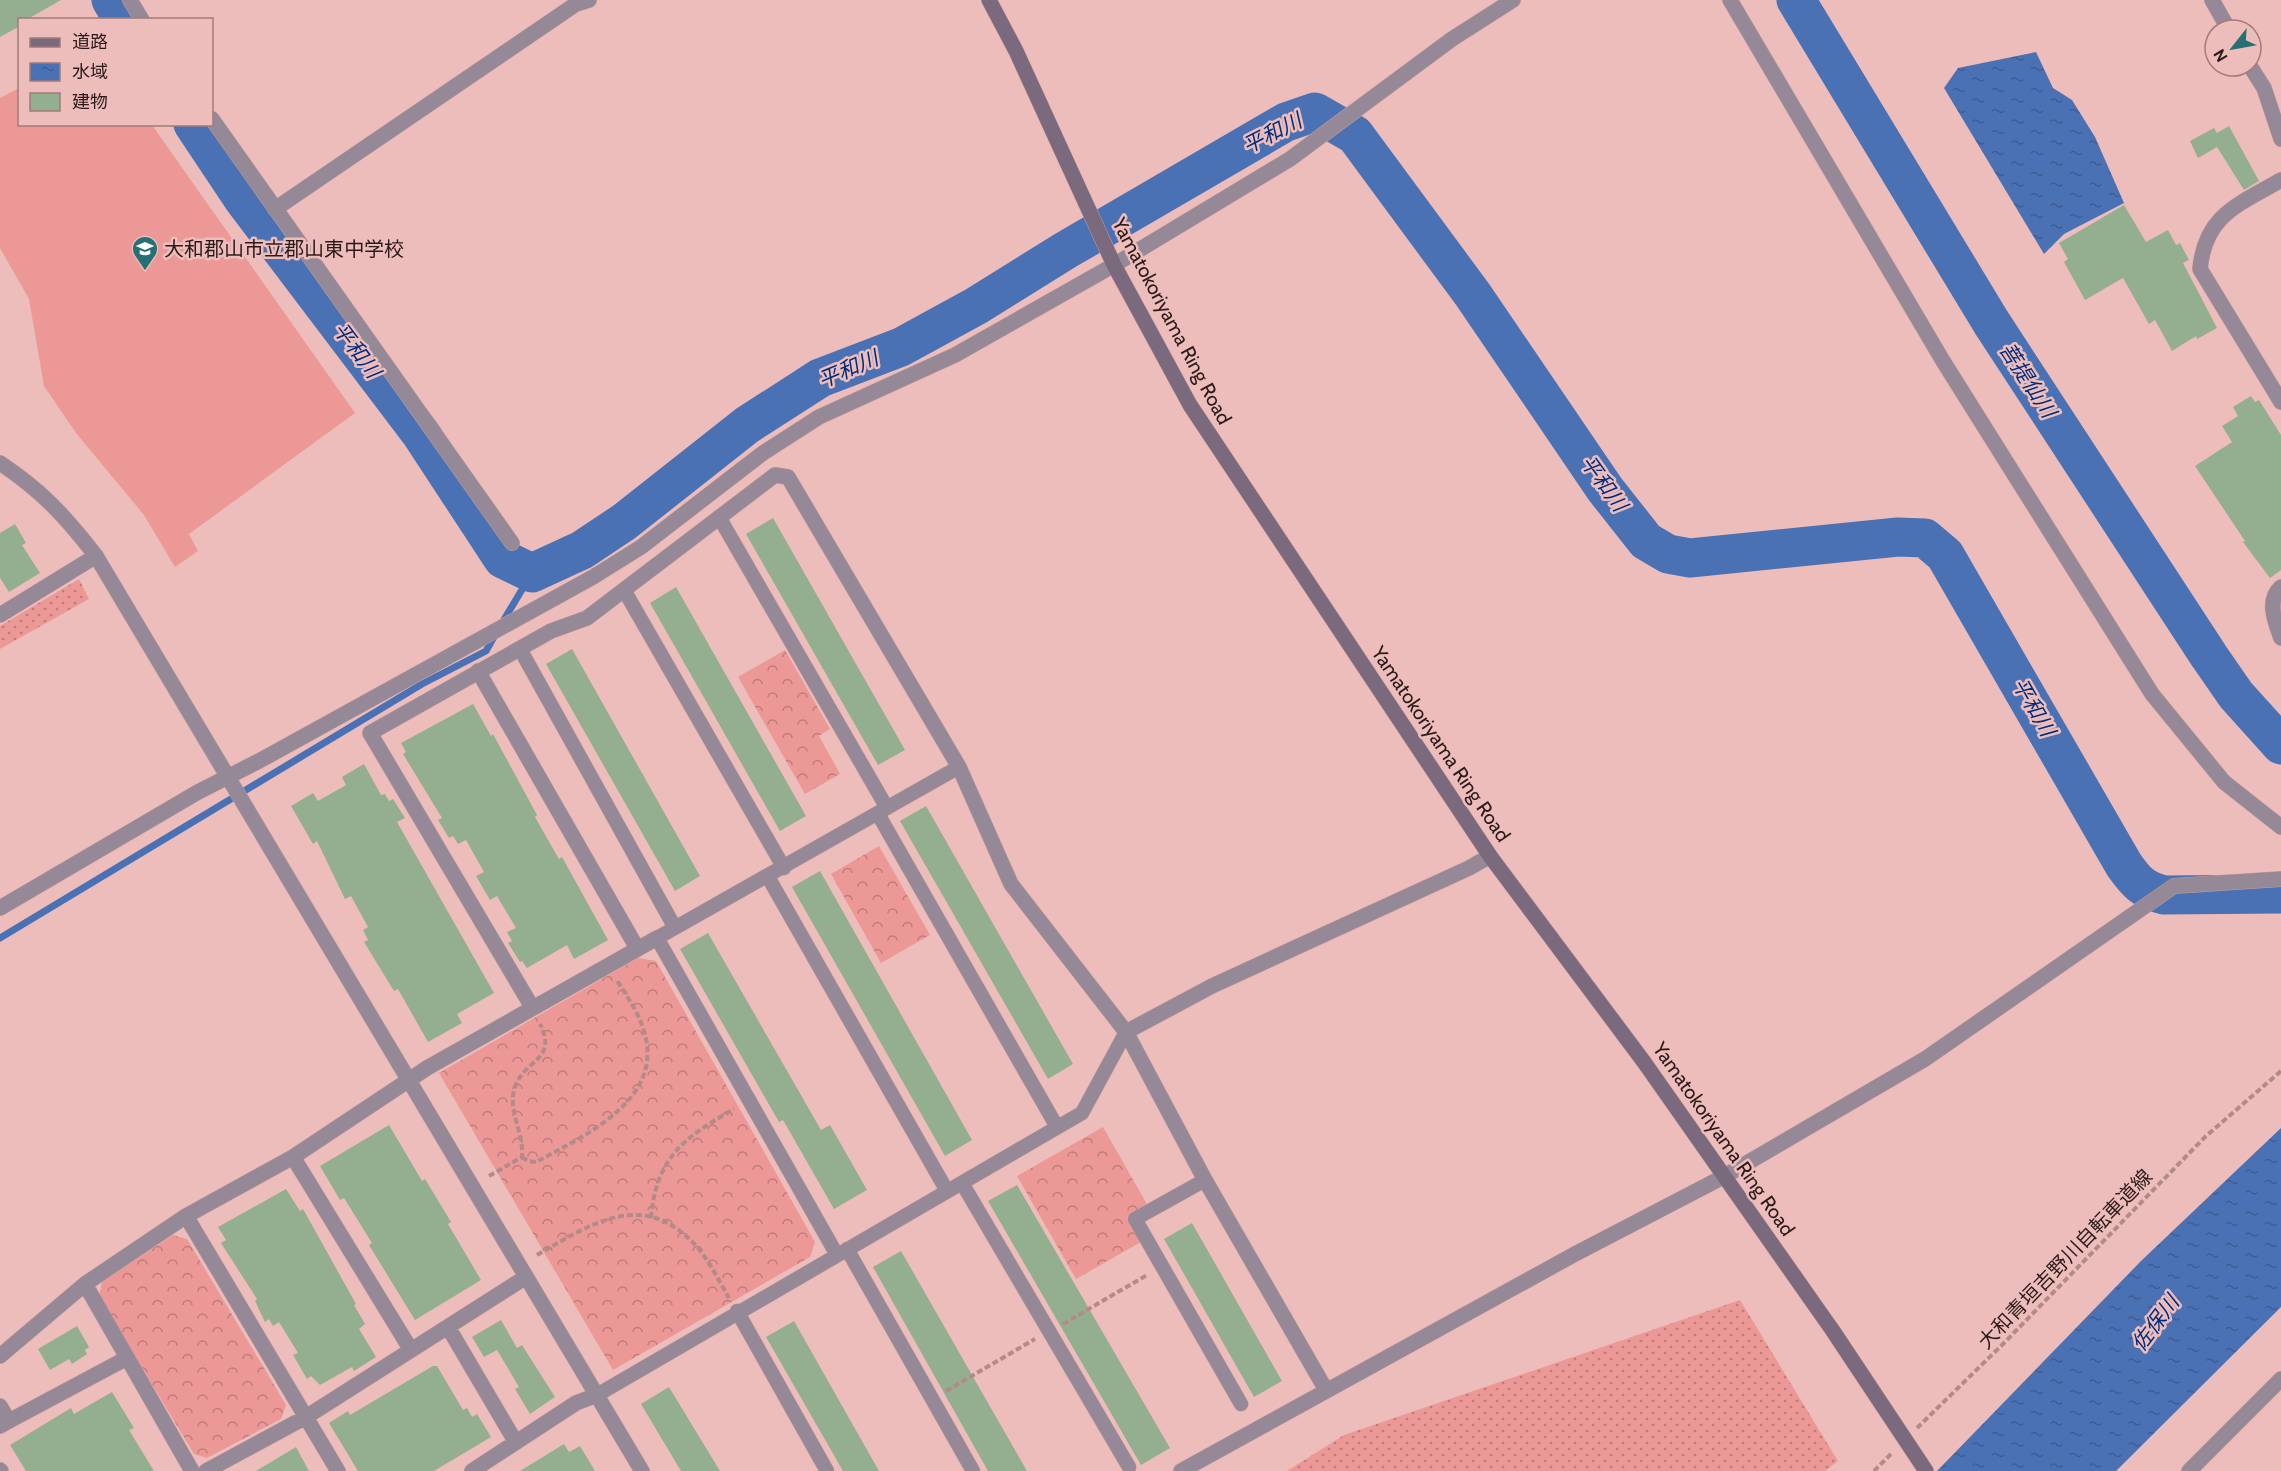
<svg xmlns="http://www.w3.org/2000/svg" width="2281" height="1471" font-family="Cabin,'Noto Sans JP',sans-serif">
<defs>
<pattern id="grass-dots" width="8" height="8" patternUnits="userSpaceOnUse" patternTransform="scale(1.5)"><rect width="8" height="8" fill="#ec9896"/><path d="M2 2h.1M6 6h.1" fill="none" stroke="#bf7b7a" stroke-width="1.8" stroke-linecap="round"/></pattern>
<pattern id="forest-crowns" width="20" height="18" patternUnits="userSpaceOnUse" patternTransform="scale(1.5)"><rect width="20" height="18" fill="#ec9896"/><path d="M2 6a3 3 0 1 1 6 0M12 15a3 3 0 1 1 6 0" fill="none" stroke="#bf7b7a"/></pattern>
<pattern id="water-ripples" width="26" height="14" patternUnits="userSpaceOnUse" patternTransform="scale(1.5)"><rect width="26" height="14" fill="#4b71b5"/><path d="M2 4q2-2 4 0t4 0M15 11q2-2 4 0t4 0" fill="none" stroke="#3f5c92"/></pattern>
</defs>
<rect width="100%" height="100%" fill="#edbdbb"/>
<path fill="url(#grass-dots)" d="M 79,579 L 89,599 L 0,649 L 0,626 Z
M 1740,1300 L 1838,1461 L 1825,1471 L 1287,1471 L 1344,1435 Z"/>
<path fill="url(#forest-crowns)" d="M 785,650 L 830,729 L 819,736 L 840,774 L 805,794 L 738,677 Z
M 879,846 L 930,935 L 881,963 L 831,874 Z
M 638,958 L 656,961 L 815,1242 L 810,1257 L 613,1370 L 439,1073 Z
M 1103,1127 L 1148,1206 L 1127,1217 L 1141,1242 L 1076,1279 L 1017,1176 Z
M 173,1235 L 187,1239 L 286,1405 L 281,1419 L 207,1458 L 194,1454 L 99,1297 L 102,1282 Z"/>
<path fill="#ec9896" d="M 19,88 L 20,124 L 152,125 L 355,413 L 189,534 L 198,551 L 175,567 L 144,515 L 76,433 L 44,386 L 29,299 L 0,248 L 0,98 Z"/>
<path fill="url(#water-ripples)" d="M 2036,52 L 2053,88 L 2072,100 L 2095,137 L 2124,203 L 2064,234 L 2044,254 L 1944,88 L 1958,68 Z
M 2281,1128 L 2281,1307 L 2116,1471 L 1937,1471 L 2141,1261 Z"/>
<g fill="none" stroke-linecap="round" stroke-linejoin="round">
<path stroke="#4b71b5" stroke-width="7" d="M 502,623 L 532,573
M 0,938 L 422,684 L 486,651 L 495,635"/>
<path stroke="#4b71b5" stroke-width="39" d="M 111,0 L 123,20
M 1796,0 L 1991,322 L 2209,656 L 2236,695 L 2281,745
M 193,124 L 243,199 L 421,434 L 503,559 L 532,573 L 582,550 L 624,522 L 747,425 L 820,378 L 901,347 L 976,306 L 1066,250 L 1286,122 L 1315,112 L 1355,135 L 1473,295 L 1605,489 L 1646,541 L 1668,554 L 1690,558 L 1898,537 L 1925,538 L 1945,555 L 2124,865 C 2136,882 2143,890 2164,895 L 2281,894"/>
</g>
<path fill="#94af8f" d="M 0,0 L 61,0 L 26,20 L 20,20 L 20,26 L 0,37 Z
M 2229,126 L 2259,181 L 2244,190 L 2217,147 L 2198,158 L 2190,141 L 2214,128 L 2217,133 Z
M 2124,205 L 2146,242 L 2168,230 L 2176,245 L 2180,243 L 2189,260 L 2183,263 L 2217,328 L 2197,339 L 2196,336 L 2172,351 L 2155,320 L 2149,324 L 2123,278 L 2085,300 L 2064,262 L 2068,259 L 2059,243 Z
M 2251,396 L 2255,402 L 2259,400 L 2281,435 L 2281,570 L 2270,578 L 2243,542 L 2245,541 L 2195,466 L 2232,442 L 2222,426 L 2238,416 L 2233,407 Z
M 773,518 L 905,750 L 878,765 L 746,534 Z
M 15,524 L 26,543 L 22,545 L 40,573 L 9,592 L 0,578 L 0,533 Z
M 676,587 L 806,816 L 780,831 L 650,603 Z
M 572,649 L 700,876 L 675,891 L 546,664 Z
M 473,704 L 491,736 L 493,734 L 537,815 L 535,817 L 559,859 L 562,857 L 608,940 L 574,959 L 567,945 L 527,968 L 522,961 L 520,962 L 508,943 L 512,941 L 507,932 L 516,928 L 497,896 L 490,900 L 476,876 L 484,872 L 466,840 L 458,844 L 453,836 L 449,838 L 438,820 L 442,818 L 403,754 L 406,752 L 401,743 Z
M 364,764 L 381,795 L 385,794 L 389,801 L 393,799 L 405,818 L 397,822 L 494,993 L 457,1014 L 462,1023 L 428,1042 L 398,989 L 394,991 L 364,942 L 368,940 L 363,930 L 368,927 L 351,896 L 345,899 L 317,841 L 313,844 L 291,806 L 313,793 L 318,801 L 346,785 L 342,777 Z
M 926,806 L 1073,1064 L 1048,1079 L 900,821 Z
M 820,871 L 972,1140 L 945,1156 L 792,887 Z
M 708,933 L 821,1130 L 830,1125 L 867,1190 L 834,1209 L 783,1120 L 779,1122 L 680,949 Z
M 389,1125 L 422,1181 L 425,1179 L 442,1207 L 451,1222 L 448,1224 L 481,1280 L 415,1320 L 369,1245 L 372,1243 L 344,1198 L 340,1200 L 320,1166 Z
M 1017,1185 L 1170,1448 L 1141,1465 L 988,1201 Z
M 286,1189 L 300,1211 L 303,1209 L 356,1304 L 354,1305 L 365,1324 L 359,1329 L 376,1357 L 354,1371 L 352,1367 L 320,1385 L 311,1376 L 307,1379 L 293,1355 L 298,1353 L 279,1322 L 273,1326 L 269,1319 L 265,1322 L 255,1301 L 257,1299 L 221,1243 L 226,1240 L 218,1227 Z
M 1192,1223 L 1282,1381 L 1254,1397 L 1164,1239 Z
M 901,1251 L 984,1396 L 1027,1471 L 988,1471 L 873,1267 Z
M 501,1320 L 517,1348 L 522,1345 L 555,1397 L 530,1414 L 515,1389 L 519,1387 L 497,1350 L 484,1357 L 472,1337 Z
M 794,1321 L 879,1471 L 843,1471 L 766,1337 Z
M 77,1326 L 89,1347 L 85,1350 L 87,1354 L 72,1364 L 69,1359 L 50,1370 L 38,1349 Z
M 433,1366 L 437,1366 L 463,1410 L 467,1408 L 472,1417 L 477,1414 L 491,1437 L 434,1471 L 358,1471 L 329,1423 L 348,1411 L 350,1415 Z
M 669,1387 L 720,1471 L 681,1471 L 641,1404 Z
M 112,1392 L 134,1428 L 129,1430 L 154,1471 L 26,1471 L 10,1445 L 71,1408 L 74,1414 Z
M 564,1444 L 569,1452 L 580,1446 L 595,1471 L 520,1471 Z
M 296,1447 L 309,1471 L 256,1471 Z"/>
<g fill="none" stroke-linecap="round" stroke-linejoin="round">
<defs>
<path id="service" d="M 719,517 L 887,808
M 624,590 L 784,868
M 520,649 L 674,926
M 878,814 L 1057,1127
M 768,877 L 947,1191
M 1205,1180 L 1135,1219 L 1241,1404
M 962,1183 L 1129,1467
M 847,1249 L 973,1471
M 837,1255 L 657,938 L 959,767
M 737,1311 L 827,1471
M 597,1395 L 1082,1113 L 1126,1032"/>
<path id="minor" d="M 130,0 L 142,20
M 1730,0 L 1943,361 L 2152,694 L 2224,782 L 2281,827
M 2212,0 L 2229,30
M 2250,66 L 2264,88 L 2281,139
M 212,119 L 512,543
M 2281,180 C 2238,205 2205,215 2200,269 L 2281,402
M 275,209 L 576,4 L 589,0
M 2281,587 C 2266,600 2275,622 2281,638
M 0,615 L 96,556
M 478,671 L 637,948
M 532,1007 L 370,733 L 551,631 L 587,618 L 775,475 L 788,477 L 959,767 L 1011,884 L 1126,1032 L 1205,1180 L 1326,1390
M 1126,1032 L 1212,986 L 1469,868 L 1490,856
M 293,1157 L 411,1350
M 186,1216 L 338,1471
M 85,1284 L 192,1471
M 448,1327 L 515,1441
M 0,1356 L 85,1284 L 186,1216 L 293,1157 L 427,1068 L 657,938
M 0,1406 L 9,1421 L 0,1426
M 9,1421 L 127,1358
M 0,1470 L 1,1471
M 206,1471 L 306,1417 L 526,1277
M 472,1471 L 576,1403 L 597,1395
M 1181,1471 L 1575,1254 L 1723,1177 L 1925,1059 L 2174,886 L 2281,879
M 2189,1471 L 2281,1379"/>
<path id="tertiary" d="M 0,463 C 42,491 65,516 96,556 L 642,1471
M 0,908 L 198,792 L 259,761 L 593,577 L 641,547 L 763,453 L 819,417 L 955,355 L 1114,265 L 1290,159 L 1452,39 L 1513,0"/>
<path id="secondary" d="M 989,0 L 1016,51 L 1114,265 L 1190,405 L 1490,856 L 1644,1062 L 1833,1331 L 1926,1471"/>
</defs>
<use href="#service" stroke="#c69c9b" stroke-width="15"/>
<use href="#minor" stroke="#c69c9b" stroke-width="16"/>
<use href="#tertiary" stroke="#c69c9b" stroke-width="16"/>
<use href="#secondary" stroke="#c69c9b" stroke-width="16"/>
<path stroke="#b18a89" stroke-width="4" stroke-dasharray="6 3" stroke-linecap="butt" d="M 522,1157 L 528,1161 L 536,1162 C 584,1136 668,1099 643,1028 C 637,1010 626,995 616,979
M 489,1176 L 522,1157 C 524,1131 507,1111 515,1087 C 525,1058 558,1061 540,1024
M 651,1218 C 656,1157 685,1137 734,1109
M 537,1255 C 591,1224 644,1187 697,1247 C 710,1262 719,1281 729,1298
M 1063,1324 L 1147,1275
M 946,1391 L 1035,1339
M 1917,1428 L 2003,1344 L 2205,1137 L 2281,1071
M 1874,1471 L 1893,1452"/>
<use href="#service" stroke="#958997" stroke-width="14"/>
<use href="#minor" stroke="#958997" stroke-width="15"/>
<use href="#tertiary" stroke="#958997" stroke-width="15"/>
<use href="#secondary" stroke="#7b697e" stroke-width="15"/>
</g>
<defs>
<symbol id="school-pin" viewBox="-11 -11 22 30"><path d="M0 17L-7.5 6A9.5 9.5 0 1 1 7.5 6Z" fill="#257075" stroke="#edbdbb"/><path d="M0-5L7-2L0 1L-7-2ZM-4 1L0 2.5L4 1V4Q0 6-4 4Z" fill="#fff"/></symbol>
</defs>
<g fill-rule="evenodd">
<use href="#school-pin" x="130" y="234" width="30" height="40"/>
</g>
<g text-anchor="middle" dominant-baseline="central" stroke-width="5" stroke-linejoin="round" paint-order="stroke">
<g font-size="20" fill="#2c1a1a" stroke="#edbdbb" text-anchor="start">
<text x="164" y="249">大和郡山市立郡山東中学校</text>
</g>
<g font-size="20" fill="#2c1a1a" stroke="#edbdbb">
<text transform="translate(1172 321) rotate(62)">Yamatokoriyama Ring Road</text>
<text transform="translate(1441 744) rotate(56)">Yamatokoriyama Ring Road</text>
<text transform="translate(1724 1139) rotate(55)">Yamatokoriyama Ring Road</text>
<text transform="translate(2065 1259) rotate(-46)">大和青垣吉野川自転車道線</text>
</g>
<g font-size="21" font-style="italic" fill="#002c7d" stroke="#edbdbb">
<text transform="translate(1272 133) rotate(-27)">平和川</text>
<text transform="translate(357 350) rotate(53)">平和川</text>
<text transform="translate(848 369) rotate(-23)">平和川</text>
<text transform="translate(2028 380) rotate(57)">菩提仙川</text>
<text transform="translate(1604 483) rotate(54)">平和川</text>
<text transform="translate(2034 707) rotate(60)">平和川</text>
<text transform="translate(2155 1323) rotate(-53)">佐保川</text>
</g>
</g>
<rect x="18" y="18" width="195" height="108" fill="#edbdbb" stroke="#a07c7b" stroke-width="1.5"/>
<rect x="30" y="38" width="30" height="9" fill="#7b697e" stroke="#a07c7b" stroke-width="1.5"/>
<text x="72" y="48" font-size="18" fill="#2c1a1a">道路</text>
<rect x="30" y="63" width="30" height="18" fill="url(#water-ripples)" stroke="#a07c7b" stroke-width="1.5"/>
<text x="72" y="78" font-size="18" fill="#2c1a1a">水域</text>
<rect x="30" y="93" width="30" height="18" fill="#94af8f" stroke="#a07c7b" stroke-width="1.5"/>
<text x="72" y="108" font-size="18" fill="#2c1a1a">建物</text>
<g transform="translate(2233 48) rotate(239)"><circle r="28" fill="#edbdbb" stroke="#a07c7b" stroke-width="1.5"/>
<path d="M0-4.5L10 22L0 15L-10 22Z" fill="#257075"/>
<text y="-9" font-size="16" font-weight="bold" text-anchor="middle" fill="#2c1a1a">N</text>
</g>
</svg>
